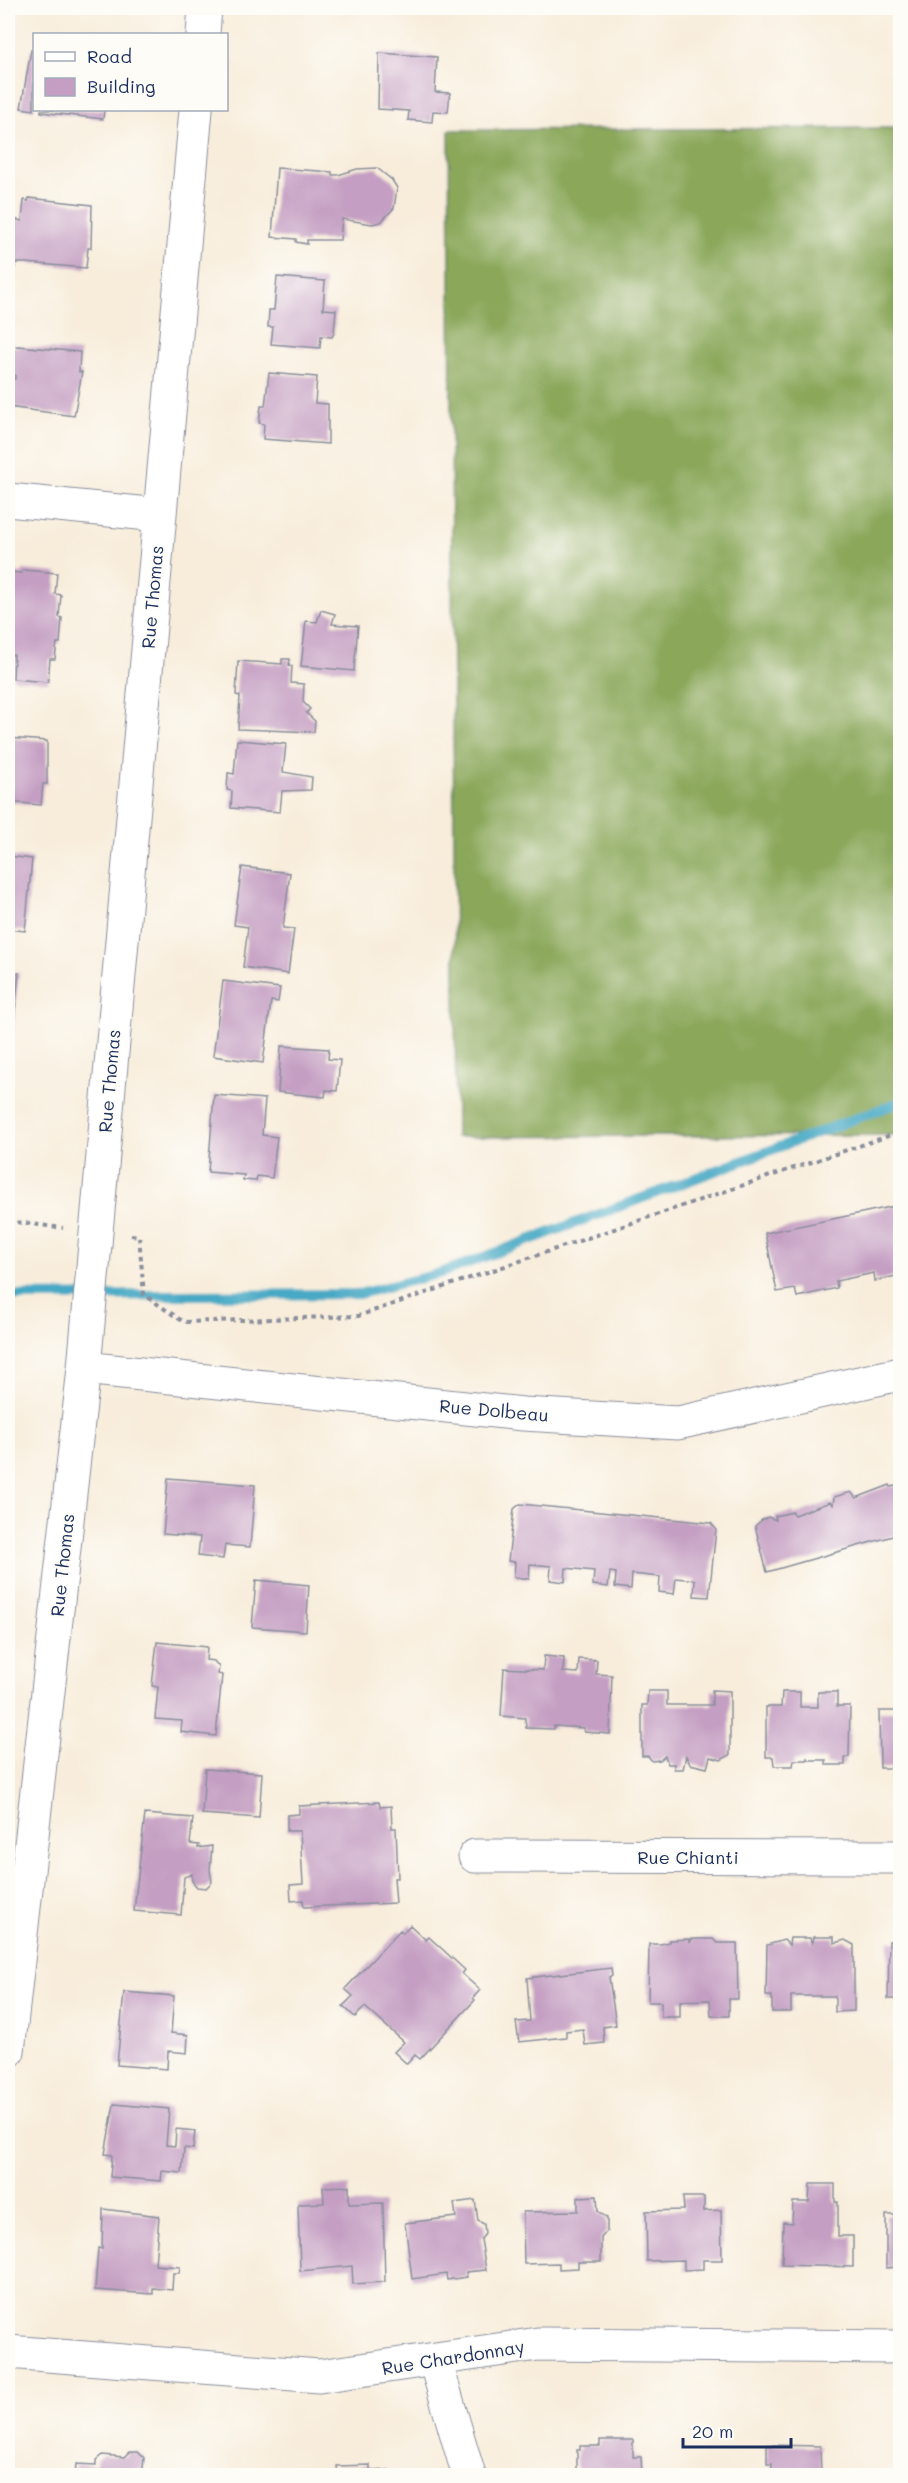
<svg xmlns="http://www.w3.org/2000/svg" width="908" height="2483" font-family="Mali,sans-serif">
<rect width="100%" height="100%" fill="#fdfcf7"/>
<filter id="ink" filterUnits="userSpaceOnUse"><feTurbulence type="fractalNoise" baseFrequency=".0167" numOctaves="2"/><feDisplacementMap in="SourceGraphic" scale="12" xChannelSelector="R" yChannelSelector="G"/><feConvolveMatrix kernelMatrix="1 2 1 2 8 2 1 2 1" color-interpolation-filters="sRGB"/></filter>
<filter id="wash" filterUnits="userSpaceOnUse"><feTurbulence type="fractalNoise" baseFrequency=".008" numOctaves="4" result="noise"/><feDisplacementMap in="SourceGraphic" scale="24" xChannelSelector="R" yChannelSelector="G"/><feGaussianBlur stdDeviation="1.35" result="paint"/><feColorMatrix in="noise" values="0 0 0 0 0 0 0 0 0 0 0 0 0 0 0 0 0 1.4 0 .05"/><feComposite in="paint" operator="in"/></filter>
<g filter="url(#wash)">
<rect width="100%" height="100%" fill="#f8eddb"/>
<path fill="#8aa75a" stroke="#526b5c" stroke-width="1.5" d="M 900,128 L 900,1135 L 456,1137 L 449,130 Z"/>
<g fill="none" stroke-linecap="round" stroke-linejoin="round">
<path stroke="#46a9c5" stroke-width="10" d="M 8,1296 L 359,1294 L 441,1273 L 900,1102"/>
</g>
<g id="blocks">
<path fill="#c49fc3" d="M 31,50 L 34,51 L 34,110 L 21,108 Z
M 379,53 L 437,57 L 435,92 L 450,93 L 448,112 L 433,111 L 432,122 L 408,120 L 409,111 L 378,109 Z
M 41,110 L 104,110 L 103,119 L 41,112 Z
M 277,168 L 332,172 L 332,175 L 338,175 L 357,169 L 377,168 L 392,180 L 397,188 L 394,208 L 381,222 L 372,224 L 342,219 L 340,240 L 307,240 L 307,244 L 296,242 L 296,239 L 272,237 Z
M 29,198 L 92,205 L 91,248 L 88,248 L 86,268 L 26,263 L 15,263 L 15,267 L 9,260 L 13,219 L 22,221 L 24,200 L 28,201 Z
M 277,277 L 325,281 L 323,309 L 336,310 L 334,333 L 332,337 L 321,336 L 320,348 L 271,344 L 273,327 L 268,327 L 269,310 L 274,310 Z
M 18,346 L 80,352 L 79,372 L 82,372 L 74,416 L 8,407 L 8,379 L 15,379 L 15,375 L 8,374 L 8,347 Z
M 269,373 L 317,377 L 315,403 L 328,404 L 328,444 L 263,439 L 264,424 L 259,423 L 261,406 L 265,406 Z
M 23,570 L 57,573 L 55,594 L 61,595 L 59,617 L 62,618 L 60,643 L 57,643 L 55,659 L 50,659 L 48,682 L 13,679 L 14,655 L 8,655 L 8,572 L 22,573 Z
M 321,610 L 335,614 L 332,624 L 358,626 L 354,671 L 301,666 L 306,621 L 317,622 Z
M 282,659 L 290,659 L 289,665 L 292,666 L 291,683 L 304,684 L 303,702 L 310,709 L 306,713 L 315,721 L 314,732 L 238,729 L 240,696 L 236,695 L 238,661 L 282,664 Z
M 8,738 L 47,741 L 47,784 L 43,784 L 41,805 L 8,802 Z
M 237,740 L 286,744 L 283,772 L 312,777 L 311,790 L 282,791 L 280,812 L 231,808 L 232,791 L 227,790 L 228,773 L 234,774 Z
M 8,856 L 32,859 L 25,931 L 8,929 Z
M 242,867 L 290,873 L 283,928 L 294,929 L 288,974 L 243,967 L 248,927 L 234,925 Z
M 8,972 L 19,973 L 11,1047 L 8,1046 Z
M 223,981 L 280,988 L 278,1002 L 271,1001 L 263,1063 L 213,1056 Z
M 281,1046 L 329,1049 L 328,1059 L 340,1060 L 337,1091 L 326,1090 L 325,1097 L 278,1092 Z
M 214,1095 L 265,1099 L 262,1135 L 277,1137 L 272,1178 L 257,1176 L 256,1181 L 243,1180 L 244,1175 L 208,1172 Z
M 900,1205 L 900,1275 L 875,1281 L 874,1273 L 836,1281 L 837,1288 L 797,1297 L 795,1289 L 777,1292 L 765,1233 Z
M 168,1478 L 255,1485 L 250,1547 L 225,1545 L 223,1559 L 198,1556 L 200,1537 L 163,1534 Z
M 890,1485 L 891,1487 L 900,1485 L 900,1534 L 767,1572 L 755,1526 L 762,1520 L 768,1517 L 776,1520 L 775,1516 L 793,1512 L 794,1515 L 830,1502 L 833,1505 L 834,1497 L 851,1492 L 856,1498 Z
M 520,1504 L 711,1523 L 716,1529 L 709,1597 L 694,1596 L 695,1580 L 676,1578 L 674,1594 L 659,1592 L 660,1577 L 632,1574 L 631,1589 L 615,1587 L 616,1573 L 610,1572 L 608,1587 L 593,1585 L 594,1571 L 566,1568 L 565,1582 L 550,1580 L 551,1566 L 530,1564 L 529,1579 L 514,1577 L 515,1562 L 508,1561 L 514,1509 Z
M 256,1580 L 309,1585 L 306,1631 L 252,1627 Z
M 157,1642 L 207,1647 L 206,1660 L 214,1661 L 219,1667 L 218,1674 L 222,1675 L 216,1736 L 181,1732 L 182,1721 L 155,1719 L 158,1687 L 152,1686 Z
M 544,1656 L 564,1658 L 563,1672 L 578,1673 L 579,1659 L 597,1660 L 596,1674 L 612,1675 L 610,1734 L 584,1732 L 584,1728 L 554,1726 L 554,1729 L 526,1728 L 525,1718 L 501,1716 L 504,1668 L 543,1670 Z
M 712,1690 L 730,1691 L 730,1755 L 721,1760 L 710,1757 L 707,1768 L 690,1764 L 686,1756 L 683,1769 L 674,1769 L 674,1764 L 668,1764 L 665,1756 L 660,1760 L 652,1761 L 648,1756 L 642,1756 L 642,1705 L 647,1705 L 648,1691 L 667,1691 L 667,1705 L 712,1705 Z
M 782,1692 L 800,1692 L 800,1707 L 818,1707 L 818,1692 L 837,1692 L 837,1706 L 850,1706 L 849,1757 L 845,1757 L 845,1765 L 826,1765 L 826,1760 L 810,1760 L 807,1758 L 807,1760 L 794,1760 L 793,1766 L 774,1766 L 773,1757 L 766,1757 L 766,1707 L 781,1707 Z
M 900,1696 L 900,1768 L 880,1768 L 879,1711 L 896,1711 L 896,1697 Z
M 205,1769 L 262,1773 L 259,1818 L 202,1814 Z
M 379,1802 L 380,1807 L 391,1806 L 392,1828 L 396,1828 L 398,1878 L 394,1878 L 396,1903 L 304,1907 L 303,1900 L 291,1901 L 290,1885 L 303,1884 L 300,1831 L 287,1831 L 287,1815 L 299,1814 L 299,1806 Z
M 145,1814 L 193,1818 L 190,1844 L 199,1845 L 198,1848 L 212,1846 L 210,1870 L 212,1882 L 206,1888 L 197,1887 L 192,1881 L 192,1874 L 184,1877 L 181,1915 L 134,1911 Z
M 410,1925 L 426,1940 L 429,1937 L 465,1970 L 462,1974 L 480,1990 L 473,1998 L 475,2000 L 420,2059 L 415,2055 L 407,2064 L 394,2052 L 404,2042 L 365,2007 L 355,2017 L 343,2006 L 353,1996 L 345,1989 L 400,1930 L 403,1933 Z
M 813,1937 L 834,1937 L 834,1943 L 845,1940 L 854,1945 L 854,2011 L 835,2012 L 835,1996 L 791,1996 L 791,2012 L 772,2012 L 772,1996 L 766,1996 L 767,1945 L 784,1940 L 789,1945 L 790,1938 L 810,1938 L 812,1944 Z
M 690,1939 L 690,1943 L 692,1939 L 713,1939 L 717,1943 L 737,1943 L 738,1999 L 729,1999 L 729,2016 L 711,2016 L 710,2000 L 680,2001 L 680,2017 L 661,2017 L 661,2002 L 648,2002 L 649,1944 L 661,1944 L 669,1942 L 669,1940 Z
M 889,1941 L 900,1941 L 900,1999 L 888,1999 Z
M 611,1968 L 612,1976 L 609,1977 L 616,2025 L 603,2027 L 604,2043 L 585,2045 L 583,2029 L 566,2031 L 566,2037 L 519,2042 L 516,2022 L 530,2021 L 527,1978 Z
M 124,1992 L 174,1996 L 171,2033 L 188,2035 L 187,2053 L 168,2051 L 167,2069 L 117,2065 Z
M 114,2104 L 169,2109 L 166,2145 L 175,2146 L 176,2129 L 195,2131 L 193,2149 L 184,2148 L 182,2173 L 162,2171 L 161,2181 L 110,2177 L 112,2155 L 105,2154 Z
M 810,2184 L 835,2184 L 835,2202 L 838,2202 L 838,2236 L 853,2236 L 853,2267 L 782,2265 L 783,2222 L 792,2223 L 793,2202 L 809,2202 Z
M 349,2186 L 349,2204 L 383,2203 L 385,2282 L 353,2284 L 352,2266 L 300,2271 L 298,2204 L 324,2203 L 323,2187 Z
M 597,2196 L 598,2211 L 607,2218 L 607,2231 L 601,2238 L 601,2262 L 578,2262 L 578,2268 L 559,2269 L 559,2263 L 524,2264 L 523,2212 L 578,2211 L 578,2197 Z
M 683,2197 L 704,2197 L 704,2211 L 721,2210 L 722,2260 L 703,2260 L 703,2269 L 684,2270 L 684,2260 L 647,2261 L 646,2211 L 684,2210 Z
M 475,2200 L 478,2221 L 484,2224 L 485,2234 L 481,2239 L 486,2270 L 466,2272 L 467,2277 L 447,2280 L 446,2274 L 412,2279 L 405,2223 L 456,2217 L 454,2203 Z
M 103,2209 L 159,2216 L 155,2265 L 180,2267 L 179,2273 L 173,2273 L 172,2290 L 153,2288 L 153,2294 L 95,2290 L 98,2248 L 102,2249 Z
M 886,2215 L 900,2215 L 900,2267 L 886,2268 Z
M 600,2440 L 633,2440 L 633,2457 L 641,2457 L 642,2476 L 580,2476 L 577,2472 L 577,2450 L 580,2450 L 580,2446 L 600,2446 Z
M 767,2445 L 820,2446 L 821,2476 L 771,2476 L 772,2464 L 767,2464 Z
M 129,2452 L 138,2452 L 144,2458 L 143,2468 L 137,2473 L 143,2473 L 143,2476 L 75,2476 L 76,2464 L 96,2465 L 96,2460 L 102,2455 L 124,2457 Z
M 370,2465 L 370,2471 L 388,2470 L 388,2476 L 338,2476 L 337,2466 Z"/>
</g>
</g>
<g filter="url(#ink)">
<use href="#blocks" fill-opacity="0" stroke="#8a8e9c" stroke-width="1.5"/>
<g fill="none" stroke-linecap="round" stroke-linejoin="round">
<defs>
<path id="minor" d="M 203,34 L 205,8
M 8,500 L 159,515
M 84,1368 L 523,1414 L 678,1423 L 900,1374
M 475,1856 L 900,1857
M 8,2051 L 84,1368 L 196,110
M 8,2352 L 319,2376 L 538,2344 L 900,2347
M 435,2360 L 469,2476"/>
</defs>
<use href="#minor" stroke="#8a8e9c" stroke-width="35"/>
<path stroke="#8a8e9c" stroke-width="4" stroke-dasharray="4.5 4.5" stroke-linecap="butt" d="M 8,1221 L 63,1228
M 131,1235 L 139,1236 L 144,1295 L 184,1322 L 358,1316 L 900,1132"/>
<use href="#minor" stroke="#fff" stroke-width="33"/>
</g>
</g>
<g text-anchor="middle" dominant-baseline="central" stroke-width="4.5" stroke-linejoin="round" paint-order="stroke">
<g font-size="18" fill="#1b2f5e" stroke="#fdfcf7">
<text transform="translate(152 597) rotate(-85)">Rue Thomas</text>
<text transform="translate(109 1081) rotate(-85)">Rue Thomas</text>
<text transform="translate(494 1410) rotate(5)">Rue Dolbeau</text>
<text transform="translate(62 1565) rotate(-84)">Rue Thomas</text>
<text x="688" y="1857">Rue Chianti</text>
<text transform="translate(453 2357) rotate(-9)">Rue Chardonnay</text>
</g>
</g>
<rect width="908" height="2483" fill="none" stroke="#fdfcf7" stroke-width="30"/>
<rect x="33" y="33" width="195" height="78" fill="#fdfcf7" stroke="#a3aaba" stroke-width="1.5"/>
<rect x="45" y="52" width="30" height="9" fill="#ffffff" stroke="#a3aaba" stroke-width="1.5"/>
<text x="87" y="63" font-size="18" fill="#1b2f5e">Road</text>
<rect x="45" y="78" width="30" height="18" fill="#c49fc3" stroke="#a3aaba" stroke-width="1.5"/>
<text x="87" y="93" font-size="18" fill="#1b2f5e">Building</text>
<path d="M683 2438v9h108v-9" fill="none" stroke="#1b2f5e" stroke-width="3"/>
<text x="692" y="2438" font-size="18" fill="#1b2f5e" stroke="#fdfcf7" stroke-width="4.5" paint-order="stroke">20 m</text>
</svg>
